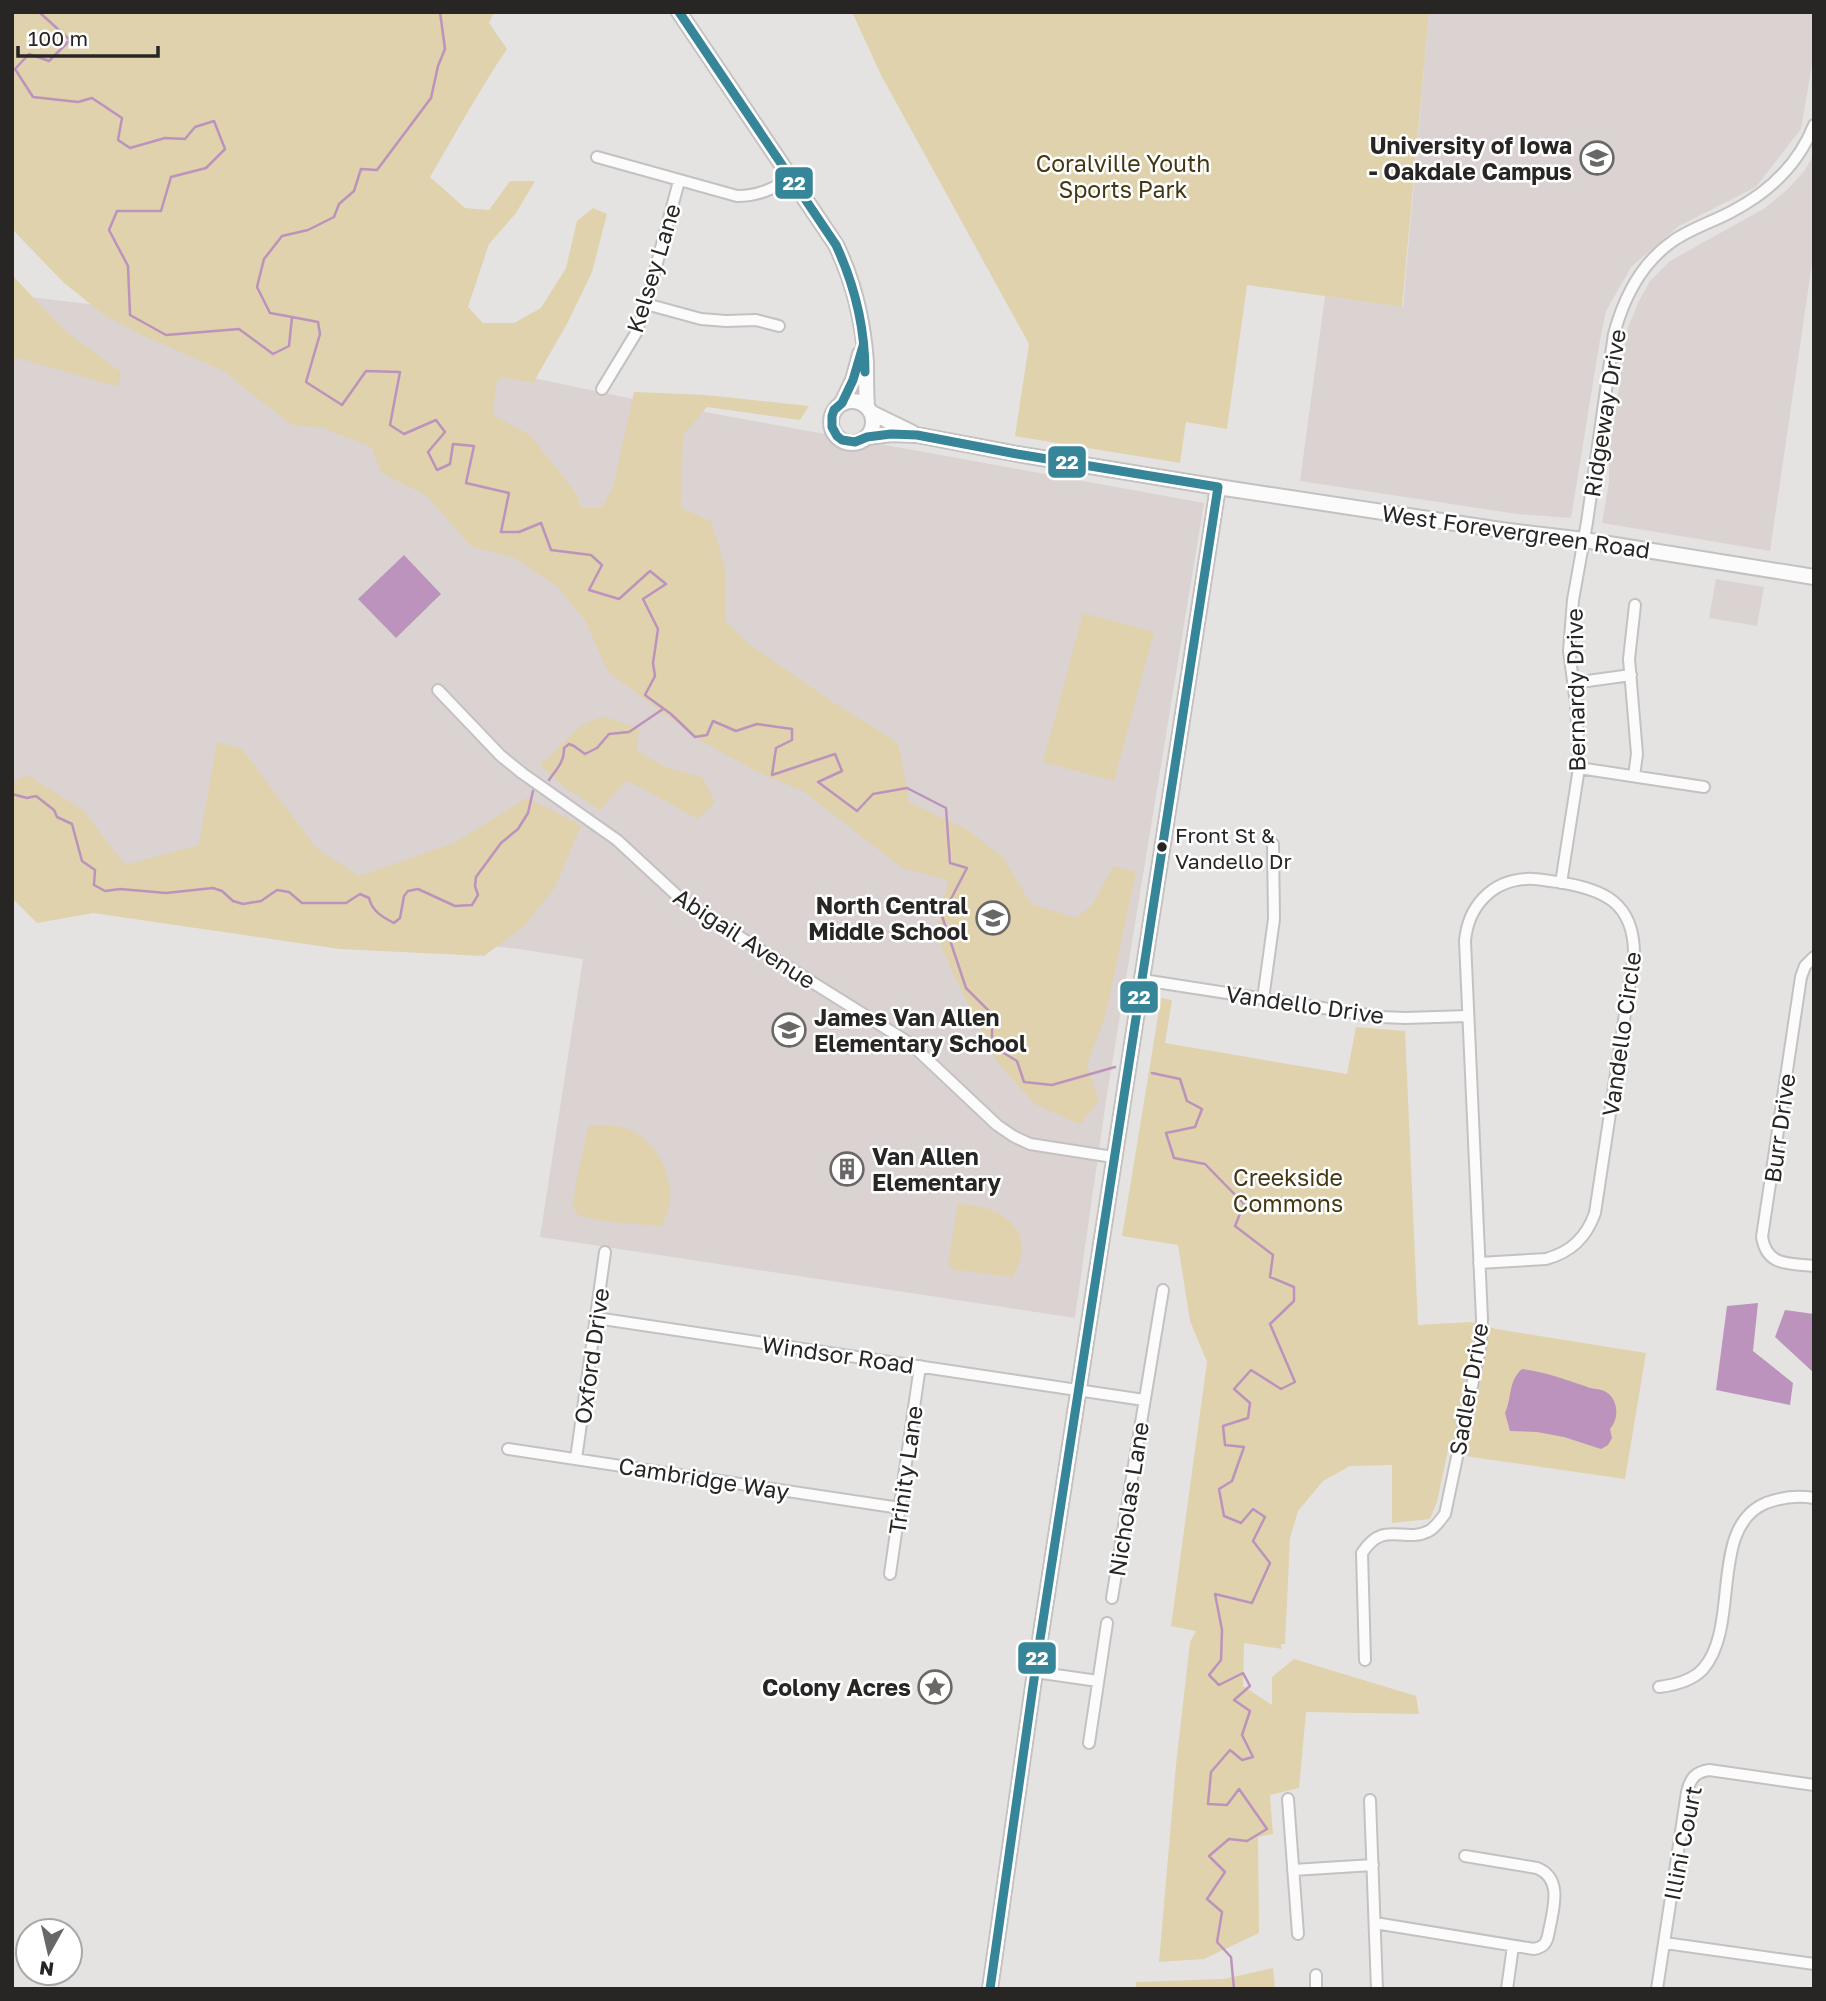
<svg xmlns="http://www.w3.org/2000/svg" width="1826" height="2001" font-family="'Golos Text',sans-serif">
<rect width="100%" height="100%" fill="#e5e3e2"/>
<path fill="#dbd3d2" d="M 1429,12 L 1814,12 L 1814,53 L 1801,129 L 1756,187 L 1679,226 L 1631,267 L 1606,311 L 1600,340 L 1571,518 L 1517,514 L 1300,481 L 1325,296 L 1403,307 Z
M 1814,154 L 1814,250 L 1770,551 L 1602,523 L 1609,482 L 1609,454 L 1628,327 L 1640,299 L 1650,281 L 1670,261 L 1765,208 L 1788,189 L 1805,170 Z
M 12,295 L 302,329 L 628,398 L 1204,503 L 1106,1101 L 1075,1318 L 540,1237 L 583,959 L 519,949 L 12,897 Z
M 1716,579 L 1764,587 L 1757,626 L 1709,618 Z"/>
<path fill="#dfd2ac" d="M 12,12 L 494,12 L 489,23 L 507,49 C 479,90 455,135 430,177 L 465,208 L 489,210 L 510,181 L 535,181 L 516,213 L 489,244 L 468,307 L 483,323 L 514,323 L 541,308 L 566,268 L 577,221 L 593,208 L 607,214 L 592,272 L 568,322 L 533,383 L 501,377 L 496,386 L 493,415 L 530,435 L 575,492 L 582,508 L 601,508 L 613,487 L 634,392 L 706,395 L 809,406 L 800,420 L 707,407 L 683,435 L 681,508 L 711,521 L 725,567 L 725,621 L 749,644 L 828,699 L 897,742 L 902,760 L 909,802 L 966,829 L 1003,857 L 1031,904 L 1076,918 L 1093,904 L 1113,866 L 1136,872 L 1105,1017 L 1087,1064 L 1099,1101 L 1080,1124 L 1035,1104 L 997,1062 L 953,973 L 936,934 L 948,880 L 902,868 L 803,791 L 760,773 L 703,742 L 608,672 L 585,620 L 557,586 L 514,558 L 471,546 L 427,496 L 382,473 L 371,447 L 323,428 L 292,425 L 222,370 L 144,336 L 104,315 L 63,282 L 12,229 Z
M 852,12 L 1429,12 L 1402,307 L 1247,285 L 1227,429 L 1186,422 L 1180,463 L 1015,436 L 1029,344 L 881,75 Z
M 12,275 L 64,330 L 121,372 L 118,387 L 18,358 L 12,360 Z
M 1083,613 L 1154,632 L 1114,781 L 1043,762 Z
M 603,716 L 639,729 L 636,750 L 663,766 L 703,778 L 715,802 L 698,819 L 646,790 L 626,781 L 600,810 L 564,787 L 540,765 L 582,725 Z
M 217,742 L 242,749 L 316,848 L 359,876 L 454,843 L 527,798 L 581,825 L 555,888 L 524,926 L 484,956 L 340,949 L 93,913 L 37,923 L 16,902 L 12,901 L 12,782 L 27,775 L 83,810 L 125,865 L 199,845 Z
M 1161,998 L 1172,1000 L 1165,1043 L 1347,1074 L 1356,1027 L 1405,1031 L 1418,1325 L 1471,1322 L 1496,1329 L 1646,1353 L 1625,1479 L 1471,1457 L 1448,1450 L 1437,1502 L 1430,1519 L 1392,1523 L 1392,1465 L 1350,1466 L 1323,1481 L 1298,1511 L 1290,1538 L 1285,1644 L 1281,1644 L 1282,1649 L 1244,1643 L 1243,1686 L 1272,1705 L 1272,1677 L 1294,1659 L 1416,1696 L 1419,1714 L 1306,1712 L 1299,1788 L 1270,1795 L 1273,1834 L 1258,1837 L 1259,1933 L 1204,1959 L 1159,1962 L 1176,1765 L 1190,1642 L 1196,1631 L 1171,1626 L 1207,1362 L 1190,1321 L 1178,1245 L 1122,1236 Z
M 589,1125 C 598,1126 608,1125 617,1126 C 647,1131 667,1160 670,1189 C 672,1202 667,1214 662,1226 L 610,1222 L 579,1216 L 572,1206 L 577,1177 Z
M 958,1204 C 988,1205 1027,1218 1021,1256 C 1020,1263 1016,1270 1013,1277 L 954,1270 L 948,1264 Z
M 1273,1968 L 1275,1989 L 1136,1989 L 1136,1982 L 1224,1979 Z"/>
<path fill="#bc93bc" d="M 404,555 L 441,594 L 396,638 L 358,599 Z
M 1758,1303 L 1753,1351 L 1793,1383 L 1790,1405 L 1716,1390 L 1727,1306 Z
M 1785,1310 L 1814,1314 L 1814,1373 L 1775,1337 Z
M 1522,1369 C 1546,1372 1567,1380 1590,1388 C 1595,1389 1602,1389 1606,1392 C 1619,1400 1619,1419 1610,1429 L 1612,1438 L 1608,1445 L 1601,1449 L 1564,1437 L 1537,1432 L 1510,1431 L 1505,1413 C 1512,1398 1508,1381 1522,1369 Z"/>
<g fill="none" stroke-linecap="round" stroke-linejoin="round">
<path stroke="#bc93bc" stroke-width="2.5" d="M 39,12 L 70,40 L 49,61 L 29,54 L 15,69 L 33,97 L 78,102 L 92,98 L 122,118 L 118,140 L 130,148 L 165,138 L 185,139 L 195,127 L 214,121 L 225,149 L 206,168 L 171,177 L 161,211 L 117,211 L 109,230 L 128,266 L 130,315 L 166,335 L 239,329 L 273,354 L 289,346 L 292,317 L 318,322 L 320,334 L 306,382 L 342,405 L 366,371 L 400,372 L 390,425 L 404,434 L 436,420 L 445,432 L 428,452 L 437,470 L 450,464 L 453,444 L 474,446 L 466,483 L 509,493 L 501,532 L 519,532 L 541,523 L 551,550 L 591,555 L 602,565 L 589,590 L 619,599 L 650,571 L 666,584 L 643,599 L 658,629 L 653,663 L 655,676 L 645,695 L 671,714 L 695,737 L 707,735 L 713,721 L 736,731 L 757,724 L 792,729 L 792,740 L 776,748 L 772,775 L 835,754 L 842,771 L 818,782 L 857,811 L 873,794 L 907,788 L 946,808 L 950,863 L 967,868 L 942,916 L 966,988 L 992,1014 L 992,1046 L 1017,1061 L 1024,1082 L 1052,1085 L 1115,1067
M 292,317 L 270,313 L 257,287 L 264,259 L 282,236 L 308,230 L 334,217 L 339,204 L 354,191 L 361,169 L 377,170 L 431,98 L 438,66 L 445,49 L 440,12
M 549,780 C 556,770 565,761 564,748 L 569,744 L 574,746 L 585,754 L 597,748 L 609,734 L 629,732 L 663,709
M 12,794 L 27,798 L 36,796 L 54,810 L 57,817 L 72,824 L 82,861 L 95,870 L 94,885 L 105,891 L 120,889 L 166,893 L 213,888 L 222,891 L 233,901 L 243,904 L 261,901 L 277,890 L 289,892 L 302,903 L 346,903 L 360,894 L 369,898 C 372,911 382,917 394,923 L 400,918 L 404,896 L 408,891 L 418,889 L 455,906 L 472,905 L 478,895 L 475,886 L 476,877 L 501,843 L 518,829 L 528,813 L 533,791
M 1152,1073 L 1180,1079 L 1187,1101 L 1202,1109 L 1195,1127 L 1166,1133 L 1174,1158 L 1205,1164 L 1244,1204 L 1235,1226 L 1273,1255 L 1270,1277 L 1294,1287 L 1294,1301 L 1270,1324 L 1295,1382 L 1281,1389 L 1251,1370 L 1234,1389 L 1250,1403 L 1248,1418 L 1223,1426 L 1225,1445 L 1244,1447 L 1232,1481 L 1219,1489 L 1224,1516 L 1241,1523 L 1253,1509 L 1265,1517 L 1253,1541 L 1270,1563 L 1252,1603 L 1215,1594 L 1222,1630 L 1221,1660 L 1209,1675 L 1219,1685 L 1243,1673 L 1250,1686 L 1234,1700 L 1250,1711 L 1242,1735 L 1253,1757 L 1242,1760 L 1230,1750 L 1211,1772 L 1208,1804 L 1227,1805 L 1239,1789 L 1267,1829 L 1247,1841 L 1229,1839 L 1209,1856 L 1225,1872 L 1207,1899 L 1222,1912 L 1217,1942 L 1231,1957 L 1234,1989"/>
<defs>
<path id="minor" d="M 597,157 L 737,196 C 758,196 773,189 791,178
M 646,304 L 701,319 L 726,321 L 756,320 L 779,326
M 602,389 L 636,333 L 646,304 L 679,181
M 1573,683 L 1631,675
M 438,690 L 501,756 L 522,773 L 617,840 L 684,902 L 911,1044 L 997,1125 L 1013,1136 L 1030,1144 L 1113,1157
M 1579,768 L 1704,787
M 1634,776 L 1637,754 L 1629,659 L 1635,605
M 1561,883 L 1579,768 L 1576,703 L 1569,651 L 1573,600 L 1587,522 L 1614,334 C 1624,297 1641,263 1673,241 C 1690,229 1712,222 1731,212 C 1768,193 1798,165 1814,125
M 1814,957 L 1805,966 L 1801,977 L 1762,1237 C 1767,1267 1789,1263 1814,1266
M 1143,980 L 1381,1017 L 1405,1018 L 1468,1016
M 1263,999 L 1274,919 L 1273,844
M 596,1318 L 1144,1400
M 508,1449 L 900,1508
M 576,1459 L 605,1252
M 890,1574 L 920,1366
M 1112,1598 L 1163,1290
M 1365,1660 L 1362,1553 C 1384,1519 1403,1544 1429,1531 C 1436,1527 1440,1520 1445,1514 L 1481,1343 L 1482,1319 L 1465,941 C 1468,908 1490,881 1526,879 C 1536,878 1547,881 1558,882 C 1603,889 1634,902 1634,954 L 1595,1213 C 1586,1238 1571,1252 1546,1259 L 1479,1263
M 1035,1672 L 1098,1681
M 1659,1687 C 1675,1685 1692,1681 1703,1669 C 1741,1626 1708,1527 1766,1503 C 1782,1497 1797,1495 1814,1498
M 1089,1743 L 1107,1623
M 1288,1799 L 1298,1934
M 1370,1800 L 1377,1989
M 1293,1870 L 1373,1865
M 1375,1923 L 1534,1949 C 1543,1947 1546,1944 1548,1936 C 1552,1913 1565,1879 1537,1868 L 1465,1856
M 1665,1943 L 1814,1964
M 1316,1975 L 1316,1989
M 1507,1989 L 1513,1946
M 1657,1989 L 1687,1792 C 1690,1779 1695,1772 1709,1770 L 1814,1785"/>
<path id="tertiary" d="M 679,12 L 836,245 C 854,282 863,321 866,362 C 866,377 866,392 867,407
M831 422a21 21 0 1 1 42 0a21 21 0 1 1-42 0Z
M 842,403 L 853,380 L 860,354
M 872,413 L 913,433
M 867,437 L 891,434 L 917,435 L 1017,454 L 1218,487 L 1501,530 L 1584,540 L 1814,577
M 990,1989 L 1035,1672 L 1218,487"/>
</defs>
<use href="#minor" stroke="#c3c1c1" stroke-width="14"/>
<use href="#tertiary" stroke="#c3c1c1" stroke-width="18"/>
<use href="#minor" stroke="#fbfbfb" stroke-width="10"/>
<use href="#tertiary" stroke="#fbfbfb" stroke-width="14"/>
<defs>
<path id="bus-1" d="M 679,12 L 836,245 C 855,286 865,327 865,372
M 863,346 L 853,380 L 842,403 L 834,410 L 832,416 L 832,427 L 837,436 L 842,440 L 855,442 L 867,437 L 891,434 L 917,435 L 1017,454 L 1218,487 L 1035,1672 L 990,1989"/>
</defs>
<use href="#bus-1" stroke="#fff" stroke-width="14"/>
<use href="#bus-1" stroke="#378599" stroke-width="9"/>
</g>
<defs>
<symbol id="university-ring" viewBox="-11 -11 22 22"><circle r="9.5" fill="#fff" stroke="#6a6867" stroke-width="1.5"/><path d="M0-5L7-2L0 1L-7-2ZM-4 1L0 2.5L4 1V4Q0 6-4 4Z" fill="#6a6867"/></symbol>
<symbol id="school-ring" viewBox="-11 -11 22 22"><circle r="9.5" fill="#fff" stroke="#6a6867" stroke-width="1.5"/><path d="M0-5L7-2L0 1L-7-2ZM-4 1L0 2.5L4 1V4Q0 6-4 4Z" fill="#6a6867"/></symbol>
<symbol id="building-ring" viewBox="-11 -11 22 22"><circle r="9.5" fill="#fff" stroke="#6a6867" stroke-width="1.5"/><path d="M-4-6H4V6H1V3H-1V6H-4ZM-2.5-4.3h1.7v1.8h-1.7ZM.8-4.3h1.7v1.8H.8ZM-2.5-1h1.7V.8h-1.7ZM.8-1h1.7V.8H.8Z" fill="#6a6867"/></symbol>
<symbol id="sight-ring" viewBox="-11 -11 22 22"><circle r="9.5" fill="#fff" stroke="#6a6867" stroke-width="1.5"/><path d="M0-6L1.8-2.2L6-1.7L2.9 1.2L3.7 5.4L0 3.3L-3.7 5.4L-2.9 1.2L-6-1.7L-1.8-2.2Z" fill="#6a6867"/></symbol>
</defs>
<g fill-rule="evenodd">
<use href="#university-ring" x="1578" y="139" width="38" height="38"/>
<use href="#school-ring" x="974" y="899" width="38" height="38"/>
<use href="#school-ring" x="770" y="1011" width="38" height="38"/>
<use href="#building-ring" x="828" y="1150" width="38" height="38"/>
<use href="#sight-ring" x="916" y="1668" width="38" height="38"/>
</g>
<circle fill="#272625" stroke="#fff" stroke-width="2.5" cx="1162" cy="847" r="6"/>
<g text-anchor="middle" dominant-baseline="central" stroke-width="5" stroke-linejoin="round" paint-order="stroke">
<g font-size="21" fill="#272625" stroke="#fff" text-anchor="start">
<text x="1175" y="835">Front St &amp;<tspan x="1175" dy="26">Vandello Dr</tspan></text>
</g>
<g font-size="23" font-weight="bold" fill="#272625" stroke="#fff" text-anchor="end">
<text x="1572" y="145">University of Iowa<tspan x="1572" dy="26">- Oakdale Campus</tspan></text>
<text x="968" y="905">North Central<tspan x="968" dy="26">Middle School</tspan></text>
<text x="814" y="1017" text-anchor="start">James Van Allen<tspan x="814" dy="26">Elementary School</tspan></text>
<text x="872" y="1156" text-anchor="start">Van Allen<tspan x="872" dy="26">Elementary</tspan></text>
<text x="911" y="1687">Colony Acres</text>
</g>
<g font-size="23" fill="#433813" stroke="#fff">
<text x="1123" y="163">Coralville Youth<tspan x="1123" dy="26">Sports Park</tspan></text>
<text x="1288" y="1177">Creekside<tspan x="1288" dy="26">Commons</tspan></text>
</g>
<g font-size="23" fill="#272625" stroke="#fff">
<text transform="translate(653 268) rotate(-73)">Kelsey Lane</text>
<text transform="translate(1604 413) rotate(-81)">Ridgeway Drive</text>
<text transform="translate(1516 531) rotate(8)">West Forevergreen Road</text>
<text transform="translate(1575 690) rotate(-91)">Bernardy Drive</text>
<text transform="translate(745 938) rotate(33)">Abigail Avenue</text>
<text transform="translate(1305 1004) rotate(8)">Vandello Drive</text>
<text transform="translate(1621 1034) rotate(-82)">Vandello Circle</text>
<text transform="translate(1779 1128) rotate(-82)">Burr Drive</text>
<text transform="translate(838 1354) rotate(8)">Windsor Road</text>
<text transform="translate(591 1356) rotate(-82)">Oxford Drive</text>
<text transform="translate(1468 1389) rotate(-80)">Sadler Drive</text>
<text transform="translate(905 1470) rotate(-82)">Trinity Lane</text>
<text transform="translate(704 1478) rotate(9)">Cambridge Way</text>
<text transform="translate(1128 1499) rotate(-81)">Nicholas Lane</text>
<text transform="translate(1682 1843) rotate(-79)">Illini Court</text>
</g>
</g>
<g stroke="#fff" stroke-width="2.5">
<rect x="774" y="166" width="40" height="34" rx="7" fill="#378599"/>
<rect x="1047" y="445" width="40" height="34" rx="7" fill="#378599"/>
<rect x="1119" y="980" width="40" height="34" rx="7" fill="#378599"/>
<rect x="1017" y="1641" width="40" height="34" rx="7" fill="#378599"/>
</g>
<g font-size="19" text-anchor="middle" font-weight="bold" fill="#fff">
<text x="794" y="190">22</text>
<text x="1067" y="469">22</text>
<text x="1139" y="1004">22</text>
<text x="1037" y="1665">22</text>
</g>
<rect width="1826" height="2001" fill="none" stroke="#272625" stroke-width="28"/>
<g transform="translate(49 1952) rotate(188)"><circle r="33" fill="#ffffff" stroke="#a9a8a8" stroke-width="2"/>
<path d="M0-5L12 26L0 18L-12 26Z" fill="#6a6867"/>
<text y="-10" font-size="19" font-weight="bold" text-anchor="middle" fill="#272625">N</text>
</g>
<path d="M18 46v10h140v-10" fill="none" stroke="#272625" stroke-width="3.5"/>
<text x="28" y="46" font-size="21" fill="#272625" stroke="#ffffff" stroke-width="5" paint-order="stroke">100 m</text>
</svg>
